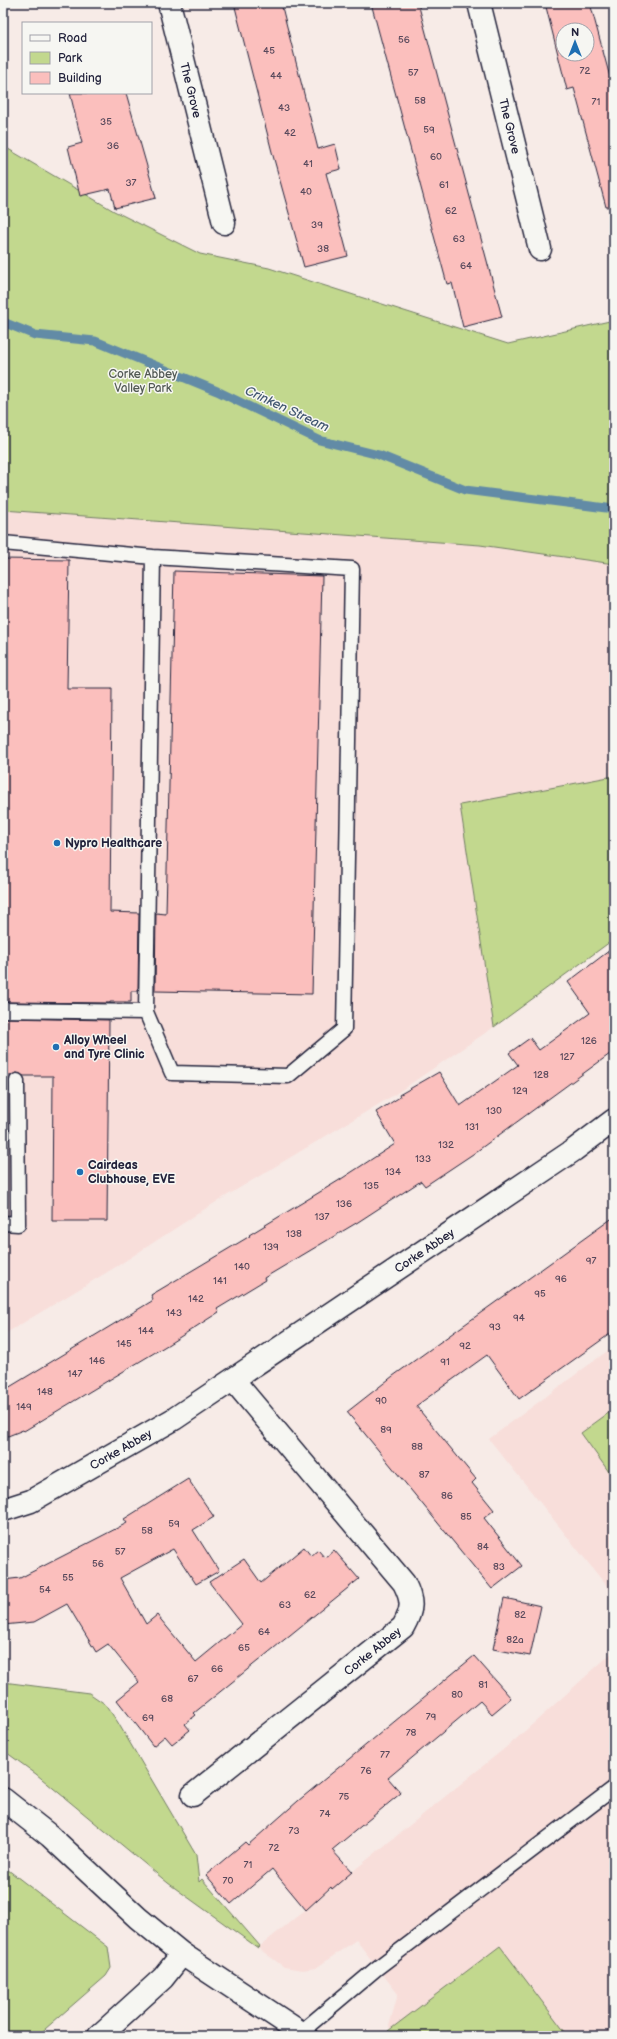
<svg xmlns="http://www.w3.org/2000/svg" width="617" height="2039" font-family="'Balsamiq Sans',sans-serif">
<rect width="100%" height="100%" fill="#f7ebe7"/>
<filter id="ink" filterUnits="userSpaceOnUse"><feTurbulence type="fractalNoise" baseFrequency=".025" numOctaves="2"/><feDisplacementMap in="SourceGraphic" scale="8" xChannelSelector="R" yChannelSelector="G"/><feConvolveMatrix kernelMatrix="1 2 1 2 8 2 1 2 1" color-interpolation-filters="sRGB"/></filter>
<g filter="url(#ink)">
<path fill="#f8deda" d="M 3,510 L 480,545 L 614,564 L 614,776 L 460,806 L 494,1027 L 394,1095 L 208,1207 L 119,1265 L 3,1335 Z
M 614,1346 L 614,1595 L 489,1439 Z
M 614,1651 L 614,2036 L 393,2036 L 389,2026 L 398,1994 L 356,1940 L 316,1968 L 302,1970 L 284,1967 L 258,1948 L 515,1740 Z"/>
<path fill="#c2d88e" stroke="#727d64" d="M 3,146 L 114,211 L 200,254 L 269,268 L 508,344 L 614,320 L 614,564 L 480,545 L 3,510 Z
M 614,776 L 614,939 L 494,1027 L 460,805 Z
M 614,1409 L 614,1479 L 581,1433 Z
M 3,1682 L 89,1693 L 105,1704 L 117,1721 L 196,1855 L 199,1882 L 202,1879 L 260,1946 L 258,1948 L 168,1883 L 36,1774 L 3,1750 Z
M 3,1866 L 108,1947 L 111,1968 L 106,1976 L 37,2036 L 3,2036 Z
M 500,1946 L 568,2036 L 391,2036 L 388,2031 Z"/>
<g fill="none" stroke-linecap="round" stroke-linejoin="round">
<path stroke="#628ba6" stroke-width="9" d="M 3,322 L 35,335 L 95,341 L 217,391 L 319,440 L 379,455 L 465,490 L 614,509"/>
</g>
<path fill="#fbbfbd" stroke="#22223b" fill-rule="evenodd" d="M 234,3 L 281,3 L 318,149 L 335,144 L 341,169 L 326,173 L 348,256 L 304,267 L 272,152 Z
M 371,3 L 418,3 L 502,317 L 463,327 L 452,283 L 447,284 Z
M 545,3 L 590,3 L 614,92 L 614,206 L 606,207 L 574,88 L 567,90 ZM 563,30 L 587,30 L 587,54 L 563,54 Z
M 70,93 L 126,93 L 156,198 L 115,208 L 110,189 L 80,196 L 68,147 L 82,143 Z
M 3,559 L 69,560 L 67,689 L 112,689 L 110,912 L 139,913 L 138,991 L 131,991 L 131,1002 L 110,1002 L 110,1003 L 3,1002 Z
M 174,571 L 322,576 L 312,994 L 155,991 L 156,913 L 166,914 Z
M 614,947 L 614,1051 L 473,1154 L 425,1186 L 421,1181 L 358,1222 L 264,1278 L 265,1280 L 217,1309 L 219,1312 L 169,1344 L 24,1431 L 23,1430 L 3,1438 L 3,1391 L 152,1301 L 153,1299 L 151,1295 L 250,1236 L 249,1235 L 338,1181 L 395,1144 L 376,1112 L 400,1097 L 399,1095 L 439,1072 L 460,1106 L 518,1065 L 509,1053 L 530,1038 L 539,1050 L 590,1013 L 568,982 Z
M 3,1018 L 109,1020 L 107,1221 L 52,1221 L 53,1076 L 24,1076 L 17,1073 L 10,1076 L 3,1076 Z
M 614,1217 L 614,1331 L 519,1399 L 487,1355 L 416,1406 L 476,1479 L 472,1483 L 494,1510 L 484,1518 L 522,1566 L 492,1589 L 347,1412 L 393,1376 Z
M 188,1479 L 214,1517 L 193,1530 L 219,1571 L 196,1584 L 173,1549 L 120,1578 L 146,1624 L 157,1615 L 196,1662 L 242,1624 L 209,1582 L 244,1559 L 261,1583 L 304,1547 L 311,1556 L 318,1550 L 325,1558 L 334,1550 L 359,1579 L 194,1713 L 196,1715 L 185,1724 L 190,1730 L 172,1744 L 165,1736 L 153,1746 L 117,1700 L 139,1682 L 108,1644 L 96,1652 L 67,1604 L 34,1622 L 3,1625 L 3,1580 L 20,1578 L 98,1538 L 127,1523 L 124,1519 Z
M 504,1598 L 541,1606 L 530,1656 L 493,1649 Z
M 474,1656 L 511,1698 L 492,1714 L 480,1701 L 388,1778 L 401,1793 L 332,1850 L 352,1872 L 332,1889 L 331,1887 L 306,1910 L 272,1869 L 231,1904 L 206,1875 L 245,1842 L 248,1845 L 298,1801 Z"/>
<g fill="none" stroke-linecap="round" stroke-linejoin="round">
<defs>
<path id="lane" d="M 3,543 L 153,557 L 352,569 L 344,1029 L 288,1076 L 172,1073 L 146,1012 L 153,557
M 3,1010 L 146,1012
M 3,1223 L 18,1224 L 17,1081
M 301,2032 L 377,1968 L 614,1788"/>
<g id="street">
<path id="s1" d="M 169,3 L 224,223"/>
<path id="s2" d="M 479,3 L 540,249"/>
<path id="s3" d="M 3,1510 L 31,1501 L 174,1419 L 574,1150 L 614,1120"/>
<path id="s4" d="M 193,1795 L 403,1627 C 413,1609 413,1601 404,1583 L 234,1381"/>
<path d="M 3,1799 L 50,1836 L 138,1918 L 182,1954 L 306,2036"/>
<path d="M 99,2036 L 163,1978 L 182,1954"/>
</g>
</defs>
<use href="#lane" stroke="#22223b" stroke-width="17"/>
<use href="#street" stroke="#22223b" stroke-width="25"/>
<use href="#lane" stroke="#f6f6f2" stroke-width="14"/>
<use href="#street" stroke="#f6f6f2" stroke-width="22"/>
</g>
</g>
<g fill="#1f6fb2" stroke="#f6f6f2" stroke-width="1.5">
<circle cx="57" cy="843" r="4"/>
<circle cx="56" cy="1047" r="4"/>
<circle cx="80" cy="1172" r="4"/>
</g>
<g text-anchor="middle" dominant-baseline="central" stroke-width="3" stroke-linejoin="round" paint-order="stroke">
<g font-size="10" fill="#58495c">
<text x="404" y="40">56</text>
<text x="269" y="51">45</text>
<text x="585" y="71">72</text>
<text x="413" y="73">57</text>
<text x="276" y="76">44</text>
<text x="420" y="101">58</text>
<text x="596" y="102">71</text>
<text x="284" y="108">43</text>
<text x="106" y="122">35</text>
<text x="429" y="130">59</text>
<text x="290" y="133">42</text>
<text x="113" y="146">36</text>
<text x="436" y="157">60</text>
<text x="308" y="164">41</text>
<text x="131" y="183">37</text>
<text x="444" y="185">61</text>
<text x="306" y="192">40</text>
<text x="451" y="211">62</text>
<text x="317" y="225">39</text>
<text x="459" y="239">63</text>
<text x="323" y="249">38</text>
<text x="466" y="266">64</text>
<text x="589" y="1041">126</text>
<text x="567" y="1057">127</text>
<text x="541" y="1075">128</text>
<text x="520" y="1091">129</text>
<text x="494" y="1111">130</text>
<text x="472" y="1127">131</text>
<text x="446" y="1145">132</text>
<text x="423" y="1159">133</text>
<text x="393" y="1172">134</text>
<text x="371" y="1186">135</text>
<text x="344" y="1204">136</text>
<text x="322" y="1217">137</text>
<text x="294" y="1234">138</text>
<text x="271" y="1247">139</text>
<text x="591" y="1261">97</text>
<text x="242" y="1267">140</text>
<text x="561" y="1279">96</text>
<text x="220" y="1281">141</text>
<text x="540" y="1294">95</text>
<text x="196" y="1299">142</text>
<text x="174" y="1313">143</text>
<text x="519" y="1318">94</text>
<text x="495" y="1327">93</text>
<text x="146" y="1331">144</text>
<text x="124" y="1344">145</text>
<text x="465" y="1346">92</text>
<text x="97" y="1361">146</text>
<text x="445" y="1362">91</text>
<text x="75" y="1374">147</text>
<text x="45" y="1392">148</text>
<text x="381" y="1401">90</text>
<text x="24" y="1407">149</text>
<text x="386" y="1430">89</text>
<text x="417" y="1447">88</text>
<text x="424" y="1475">87</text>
<text x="447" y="1496">86</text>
<text x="466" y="1517">85</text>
<text x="174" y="1524">59</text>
<text x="147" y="1531">58</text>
<text x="483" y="1547">84</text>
<text x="120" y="1552">57</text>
<text x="98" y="1564">56</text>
<text x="499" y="1567">83</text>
<text x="68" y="1578">55</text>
<text x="45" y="1590">54</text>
<text x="310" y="1595">62</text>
<text x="285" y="1605">63</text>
<text x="520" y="1615">82</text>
<text x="264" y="1632">64</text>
<text x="515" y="1640">82a</text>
<text x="244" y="1648">65</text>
<text x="217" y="1669">66</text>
<text x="193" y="1679">67</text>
<text x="483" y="1685">81</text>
<text x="457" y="1695">80</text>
<text x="167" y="1699">68</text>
<text x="431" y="1717">79</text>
<text x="148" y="1718">69</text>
<text x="411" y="1733">78</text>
<text x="385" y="1755">77</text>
<text x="366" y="1771">76</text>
<text x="344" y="1797">75</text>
<text x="325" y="1814">74</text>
<text x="294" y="1831">73</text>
<text x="274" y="1848">72</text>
<text x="248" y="1865">71</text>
<text x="228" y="1881">70</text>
</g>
<g font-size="12" fill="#22223b" stroke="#f6f6f2">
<text stroke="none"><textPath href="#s1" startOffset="90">The Grove</textPath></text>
<text stroke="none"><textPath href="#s2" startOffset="127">The Grove</textPath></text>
<text stroke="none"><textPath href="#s3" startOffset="496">Corke Abbey</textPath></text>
<text stroke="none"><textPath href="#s3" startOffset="133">Corke Abbey</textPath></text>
<text stroke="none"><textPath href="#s4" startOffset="230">Corke Abbey</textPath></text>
</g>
<g font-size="12" fill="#525954" stroke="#f6f6f2">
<text x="143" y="374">Corke Abbey<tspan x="143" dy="14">Valley Park</tspan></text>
</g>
<g font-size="12" font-weight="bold" fill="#22223b" stroke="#f6f6f2" text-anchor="start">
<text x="65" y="843">Nypro Healthcare</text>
<text x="64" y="1040">Alloy Wheel<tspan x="64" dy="14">and Tyre Clinic</tspan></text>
<text x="88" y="1165">Cairdeas<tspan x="88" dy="14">Clubhouse, EVE</tspan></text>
</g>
<g font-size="13" font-style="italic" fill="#425771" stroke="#f6f6f2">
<text transform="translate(287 409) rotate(25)">Crinken Stream</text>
</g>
</g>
<rect width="617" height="2039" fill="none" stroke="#f6f6f2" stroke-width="16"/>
<rect x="8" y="8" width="601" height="2023" fill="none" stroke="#22223b" stroke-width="1.5" filter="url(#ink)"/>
<rect x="22" y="22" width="130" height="72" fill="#f6f6f2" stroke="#a1a1a9"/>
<rect x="30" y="35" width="20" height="6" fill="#f6f6f2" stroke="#a1a1a9"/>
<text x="58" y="42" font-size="12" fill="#22223b">Road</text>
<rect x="30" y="52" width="20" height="12" fill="#c2d88e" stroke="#a1a1a9"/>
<text x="58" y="62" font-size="12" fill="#22223b">Park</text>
<rect x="30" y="72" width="20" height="12" fill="#fbbfbd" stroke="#a1a1a9"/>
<text x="58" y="82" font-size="12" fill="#22223b">Building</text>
<g transform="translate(575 42)"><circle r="19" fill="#f6f6f2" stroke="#a1a1a9"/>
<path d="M0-3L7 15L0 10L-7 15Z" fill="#1f6fb2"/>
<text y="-6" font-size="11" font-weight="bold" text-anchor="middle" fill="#22223b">N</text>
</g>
</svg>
